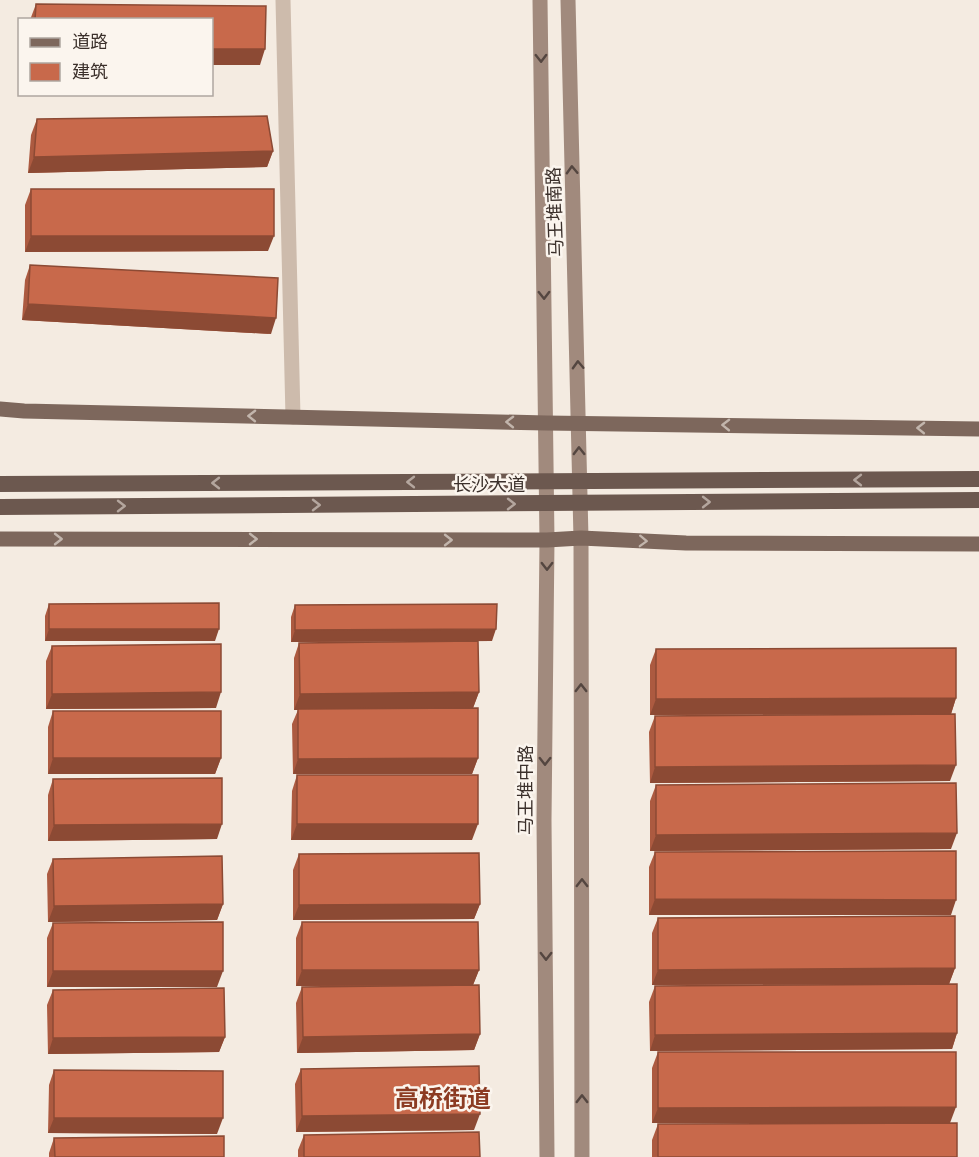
<svg xmlns="http://www.w3.org/2000/svg" width="979" height="1157" font-family="Barlow,'Noto Sans SC',sans-serif">
<rect width="100%" height="100%" fill="#f4ebe1"/>
<g fill="none" stroke-linecap="round" stroke-linejoin="round">
<path stroke="#cdbbac" stroke-width="15" d="M 283,0 L 293,417"/>
<path stroke="#a18a7d" stroke-width="15" d="M 540,0 L 547,540 L 544,820 L 547,1157
M 568,0 L 581,538 L 582,1157"/>
<path stroke="#7d675c" stroke-width="15" d="M 0,409 L 24,411 L 546,423 L 979,429
M 0,539 L 547,540 L 581,538 L 686,543 L 979,544"/>
<path stroke="#6c584f" stroke-width="16" d="M 0,484 L 979,479
M 0,507 L 979,500"/>
</g>
<path fill="#ac5a40" d="M 36,4 L 35,20 L 30,20 Z
M 37,119 L 273,151 L 267,167 L 28,173 L 31,135 Z
M 31,189 L 268,251 L 25,252 L 25,205 Z
M 30,265 L 271,334 L 22,320 L 25,280 Z
M 49,604 L 215,641 L 45,641 L 45,616 Z
M 295,605 L 492,641 L 291,642 L 291,617 Z
M 299,643 L 479,692 L 473,708 L 478,758 L 472,774 L 293,774 L 292,724 L 298,710 L 294,710 L 294,658 Z
M 52,646 L 216,708 L 46,709 L 46,661 Z
M 656,649 L 956,698 L 951,714 L 650,715 L 650,665 Z
M 53,711 L 221,758 L 215,774 L 48,774 L 48,727 Z
M 655,716 L 950,781 L 650,783 L 649,732 Z
M 297,775 L 472,840 L 291,840 L 292,791 Z
M 53,779 L 217,839 L 48,841 L 48,795 Z
M 656,785 L 951,849 L 650,851 L 650,801 Z
M 655,852 L 951,915 L 649,915 L 649,867 Z
M 299,854 L 480,904 L 474,919 L 293,920 L 293,870 Z
M 53,859 L 223,904 L 217,920 L 48,922 L 47,874 Z
M 658,918 L 955,968 L 949,984 L 652,985 L 652,933 Z
M 302,922 L 479,970 L 473,985 L 480,1034 L 474,1050 L 297,1053 L 296,1003 L 302,987 L 444,986 L 296,986 L 296,938 Z
M 53,923 L 217,987 L 47,987 L 47,938 Z
M 655,986 L 957,1033 L 952,1049 L 650,1051 L 649,1002 Z
M 53,990 L 225,1037 L 219,1052 L 48,1054 L 47,1005 Z
M 658,1052 L 950,1123 L 652,1123 L 652,1068 Z
M 301,1069 L 474,1130 L 296,1132 L 295,1084 Z
M 54,1070 L 217,1134 L 48,1133 L 49,1085 Z
M 658,1124 L 957,1157 L 652,1157 L 652,1140 Z
M 304,1135 L 480,1157 L 298,1157 L 298,1150 Z
M 54,1138 L 224,1157 L 49,1157 L 49,1153 Z"/>
<path fill="#8c4a34" d="M 212,49 L 265,49 L 260,65 L 212,65 Z
M 273,151 L 267,167 L 28,173 L 34,157 Z
M 31,236 L 274,236 L 268,251 L 25,252 Z
M 28,304 L 276,318 L 271,334 L 22,320 Z
M 49,629 L 219,629 L 215,641 L 45,641 Z
M 496,629 L 492,641 L 291,642 L 295,630 Z
M 221,692 L 216,708 L 46,709 L 52,694 Z
M 479,692 L 473,708 L 294,710 L 300,694 Z
M 956,698 L 951,714 L 650,715 L 656,699 Z
M 53,758 L 221,758 L 215,774 L 48,774 Z
M 478,758 L 472,774 L 293,774 L 298,759 Z
M 956,765 L 950,781 L 650,783 L 655,767 Z
M 222,824 L 217,839 L 48,841 L 54,825 Z
M 297,824 L 478,824 L 472,840 L 291,840 Z
M 957,833 L 951,849 L 650,851 L 656,835 Z
M 655,899 L 956,900 L 951,915 L 649,915 Z
M 223,904 L 217,920 L 48,922 L 54,906 Z
M 480,904 L 474,919 L 293,920 L 299,905 Z
M 955,968 L 949,984 L 652,985 L 658,970 Z
M 302,970 L 479,970 L 473,985 L 296,986 Z
M 53,971 L 223,971 L 217,987 L 47,987 Z
M 957,1033 L 952,1049 L 650,1051 L 655,1035 Z
M 480,1034 L 474,1050 L 297,1053 L 303,1037 Z
M 225,1037 L 219,1052 L 48,1054 L 53,1038 Z
M 956,1107 L 950,1123 L 652,1123 L 658,1108 Z
M 480,1114 L 474,1130 L 296,1132 L 302,1116 Z
M 54,1118 L 223,1118 L 217,1134 L 48,1133 Z"/>
<path fill="#c8694b" stroke="#8c4a34" stroke-width="1.5" d="M 36,4 L 266,6 L 265,49 L 212,49 L 212,20 L 35,20 Z
M 267,116 L 273,151 L 34,157 L 37,119 Z
M 31,189 L 274,189 L 274,236 L 31,236 Z
M 30,265 L 278,278 L 276,318 L 28,304 Z
M 219,603 L 219,629 L 49,629 L 49,604 Z
M 497,604 L 496,629 L 295,630 L 295,605 Z
M 478,641 L 479,692 L 300,694 L 299,643 Z
M 221,644 L 221,692 L 52,694 L 52,646 Z
M 956,648 L 956,698 L 656,699 L 656,649 Z
M 478,708 L 478,758 L 298,759 L 298,709 Z
M 53,711 L 221,711 L 221,758 L 53,758 Z
M 955,714 L 956,765 L 655,767 L 655,716 Z
M 297,775 L 478,775 L 478,824 L 297,824 Z
M 222,778 L 222,824 L 54,825 L 53,779 Z
M 956,783 L 957,833 L 656,835 L 656,785 Z
M 956,851 L 956,900 L 655,899 L 655,852 Z
M 479,853 L 480,904 L 299,905 L 299,854 Z
M 222,856 L 223,904 L 54,906 L 53,859 Z
M 955,916 L 955,968 L 658,970 L 658,918 Z
M 223,922 L 223,971 L 53,971 L 53,923 Z
M 302,922 L 478,922 L 479,970 L 302,970 Z
M 957,984 L 957,1033 L 655,1035 L 655,986 Z
M 479,985 L 480,1034 L 303,1037 L 302,987 Z
M 224,988 L 225,1037 L 53,1038 L 53,990 Z
M 658,1052 L 956,1052 L 956,1107 L 658,1108 Z
M 479,1066 L 480,1114 L 302,1116 L 301,1069 Z
M 54,1070 L 223,1071 L 223,1118 L 54,1118 Z
M 957,1123 L 957,1157 L 658,1157 L 658,1124 Z
M 479,1132 L 480,1157 L 304,1157 L 304,1135 Z
M 224,1136 L 224,1157 L 55,1157 L 54,1138 Z"/>
<defs><path id="oneway-chevron" d="M-2-3.5L2.5 0L-2 3.5" fill="none" stroke-width="1.6" stroke-linecap="round" stroke-linejoin="round" transform="scale(1.5)"/></defs>
<g stroke="#544640">
<use href="#oneway-chevron" transform="translate(541 58) rotate(89)"/>
<use href="#oneway-chevron" transform="translate(572 170) rotate(-92)"/>
<use href="#oneway-chevron" transform="translate(544 295) rotate(89)"/>
<use href="#oneway-chevron" transform="translate(578 365) rotate(-92)"/>
<use href="#oneway-chevron" transform="translate(579 451) rotate(-91)"/>
<use href="#oneway-chevron" transform="translate(547 566) rotate(90)"/>
<use href="#oneway-chevron" transform="translate(581 688) rotate(-90)"/>
<use href="#oneway-chevron" transform="translate(545 761) rotate(90)"/>
<use href="#oneway-chevron" transform="translate(582 883) rotate(-90)"/>
<use href="#oneway-chevron" transform="translate(546 956) rotate(90)"/>
<use href="#oneway-chevron" transform="translate(582 1099) rotate(-90)"/>
</g>
<g stroke="#c2b5ac">
<use href="#oneway-chevron" transform="translate(252 416) rotate(-179)"/>
<use href="#oneway-chevron" transform="translate(510 422) rotate(-179)"/>
<use href="#oneway-chevron" transform="translate(726 425) rotate(-179)"/>
<use href="#oneway-chevron" transform="translate(921 428) rotate(-179)"/>
<use href="#oneway-chevron" transform="translate(58 539)"/>
<use href="#oneway-chevron" transform="translate(253 539)"/>
<use href="#oneway-chevron" transform="translate(448 540)"/>
<use href="#oneway-chevron" transform="translate(643 541) rotate(2)"/>
</g>
<g stroke="#b4a69e">
<use href="#oneway-chevron" transform="translate(858 480) rotate(180)"/>
<use href="#oneway-chevron" transform="translate(411 482) rotate(180)"/>
<use href="#oneway-chevron" transform="translate(216 483) rotate(180)"/>
<use href="#oneway-chevron" transform="translate(706 502)"/>
<use href="#oneway-chevron" transform="translate(511 504)"/>
<use href="#oneway-chevron" transform="translate(316 505)"/>
<use href="#oneway-chevron" transform="translate(121 506)"/>
</g>
<g text-anchor="middle" dominant-baseline="central" stroke-width="5" stroke-linejoin="round" paint-order="stroke">
<g font-size="18" fill="#3b302b" stroke="#fbf5ee">
<text transform="translate(554 212) rotate(-92)">马王堆南路</text>
<text x="489" y="484">长沙大道</text>
<text transform="translate(525 790) rotate(-90)">马王堆中路</text>
</g>
<g font-size="24" font-weight="bold" fill="#8c3b22" stroke="#fbf5ee">
<text x="443" y="1097">高桥街道</text>
</g>
</g>
<rect x="18" y="18" width="195" height="78" fill="#fbf5ee" stroke="#aea6a0" stroke-width="1.5"/>
<rect x="30" y="38" width="30" height="9" fill="#7d675c" stroke="#aea6a0" stroke-width="1.5"/>
<text x="72" y="48" font-size="18" fill="#3b302b">道路</text>
<rect x="30" y="63" width="30" height="18" fill="#c8694b" stroke="#aea6a0" stroke-width="1.5"/>
<text x="72" y="78" font-size="18" fill="#3b302b">建筑</text>
</svg>
